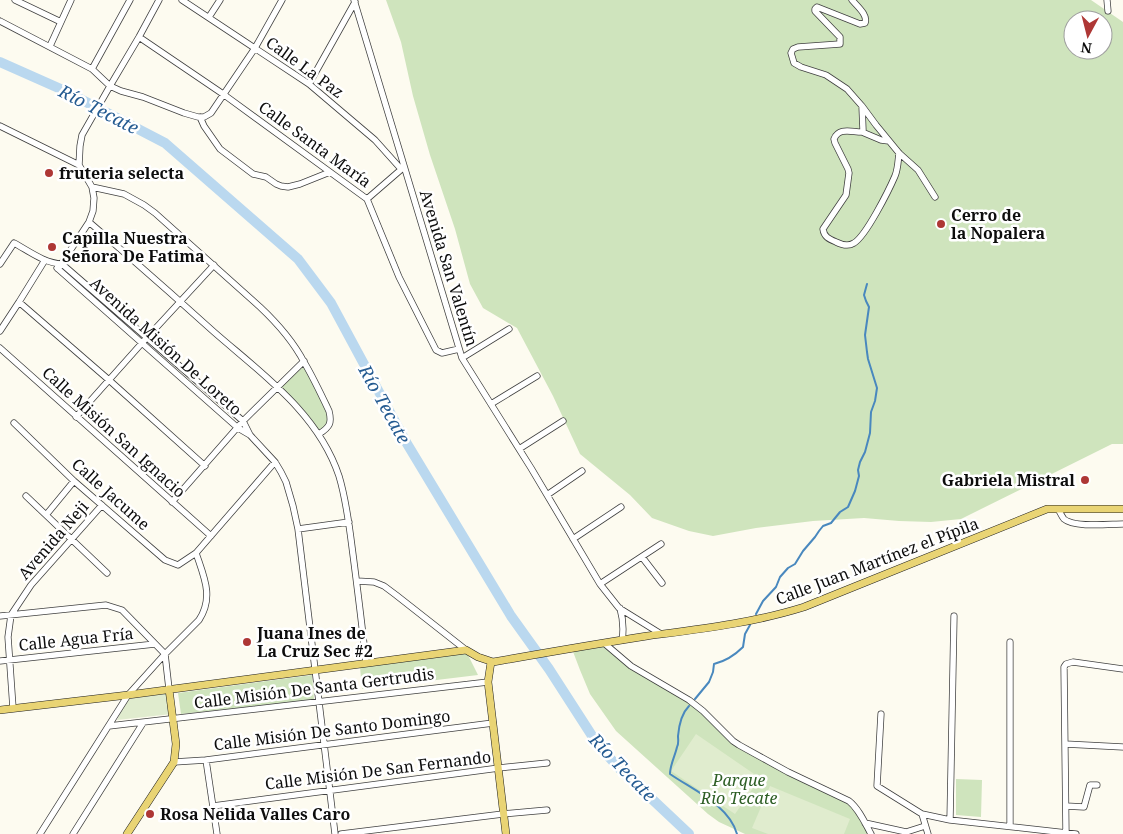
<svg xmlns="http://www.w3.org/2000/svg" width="1123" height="834" font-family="'Noto Serif',serif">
<rect width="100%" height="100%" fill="#fdfbf0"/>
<path fill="#cfe4bd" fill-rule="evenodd" d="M 386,0 L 1091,0 L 1123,22 L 1123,444 L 1112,444 L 961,519 L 931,522 L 899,521 L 864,518 L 813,521 L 756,528 L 713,536 L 689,531 L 652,518 L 630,495 L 580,454 L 553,396 L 517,328 L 483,308 L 470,284 L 455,229 L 430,155 L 413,96 L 401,42 ZM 1073,20 L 1103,20 L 1103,50 L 1073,50 Z
M 303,360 L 330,404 L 333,424 L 318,432 L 278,386 Z
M 608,642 L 621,656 L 648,674 L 681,692 L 705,711 L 728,735 L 749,752 L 831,793 L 856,808 L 869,834 L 745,834 L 719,822 L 708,814 L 616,731 L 590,694 L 580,670 L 572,649 Z
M 467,653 L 478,675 L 362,689 L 360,667 Z
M 312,675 L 314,700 L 181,714 L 178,693 Z
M 956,779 L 982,780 L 981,817 L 956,815 Z"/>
<path fill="#e0ecce" d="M 171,693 L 172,714 L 117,720 L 127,699 Z
M 696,734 L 760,778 L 735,814 L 671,771 Z
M 770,786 L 850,819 L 844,834 L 768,834 L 752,828 Z"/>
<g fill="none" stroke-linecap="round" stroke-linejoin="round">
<path stroke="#4988be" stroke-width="2" d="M 756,614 L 763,601 L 776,587 L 780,577 L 788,568 L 795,564 L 803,551 L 815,537 L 819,531 L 823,526 L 831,523 L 840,512 L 848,507 L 855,491 L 859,476 L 858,470 L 860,462 L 865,452 L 870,433 L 871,412 L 875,401 L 877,388 L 868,359 L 867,352 L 865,335 L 869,307 L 866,301 L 864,295 L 867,284
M 695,699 L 709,682 L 713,672 L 714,664 C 726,661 735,655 743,647 L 745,634 L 750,625
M 689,706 C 681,714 679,725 678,736 C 678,739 679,744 677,747 C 675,756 670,765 670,774 C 693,790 729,805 737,834"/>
<path stroke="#bad8ef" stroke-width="10" d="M 0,62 L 63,90 L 165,143 L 298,259 L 331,303 L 406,442 L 511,616 L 549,669 L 598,745 L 619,768 L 689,834"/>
<defs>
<path id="minor" d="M 15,0 L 61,22
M 182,0 L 309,84 L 375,140 L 401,169
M 354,0 L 462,358 L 531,468 L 600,584 L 619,608 L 661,634
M 852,0 C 858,7 868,15 865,23 L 860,24 L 817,7 L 815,9 L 815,11 L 840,37 L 840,44 L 798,47 L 793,49 L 791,53 L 794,63 L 801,67 L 826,75 L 847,89 L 862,106 L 863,130 L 862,132 C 851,132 839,127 834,139 L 835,143 L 848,169 L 849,173 L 846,195 L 823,229 C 824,237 829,239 836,242 C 842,245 848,247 854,243 C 866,236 889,190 895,176 C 898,169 898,161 899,153
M 1107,0 L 1108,11
M 209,17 L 220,0
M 0,21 L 92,69 L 110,86 L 121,91 L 143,97 L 184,113 L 198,117 L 204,117 L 211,113 L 255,48 L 282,0
M 139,37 L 223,94 L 367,199 L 399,277 L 436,350 L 442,353 L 459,349
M 50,46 L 71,0
M 92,69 L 130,0
M 309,84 L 355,2
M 862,106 L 876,125 L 899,153 L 918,170 L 935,197
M 200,117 L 204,126 L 220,149 L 253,174 L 266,177 L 276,184 L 281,186 L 288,187 L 300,184 L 330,172
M 0,126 L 79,165
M 862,132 L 881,140 L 889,141
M 92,187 L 124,194 L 144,205 L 155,213 L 260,307 C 277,323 293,341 304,362 C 313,377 321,394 329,411 C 332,423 330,427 319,434
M 367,199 L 404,167
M 89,222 C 131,258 173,295 214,332 C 262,374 318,413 339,476 C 346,499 349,523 352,547 C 357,585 362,624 366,663
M 0,264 L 14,243 C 29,251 44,263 62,264 L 243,421 L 250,435 L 275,462 L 281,472 L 286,482 L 293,506 L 298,529 C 310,631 323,732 335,834
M 57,268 L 238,428 L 250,435
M 58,269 L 89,222 L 93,211 L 94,198 L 92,187 L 79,165 L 80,146 L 82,135 L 110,86 L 139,37 L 159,0
M 19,302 L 109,380 L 205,466
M 0,331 L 19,302 L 45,260
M 0,348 L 211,536
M 462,358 L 509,329
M 491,404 L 537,376
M 76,417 L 142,343 L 214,265
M 14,423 L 74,481 L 165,560 L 178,565 L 196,553
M 519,449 L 563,421
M 547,495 L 582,471
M 26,496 L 107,573
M 172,502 L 243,421 L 304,361
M 1058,509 C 1060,512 1062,517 1064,519 C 1074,528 1110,524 1123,524
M 46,515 L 74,481
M 298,529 L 349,522
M 573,539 L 621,507
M 642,557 L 662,583
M 357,581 L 374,582 L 384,586 L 396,595 L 466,650
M 600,584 L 661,544
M 620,608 C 623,619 624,629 622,640
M 0,616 L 106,605 L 122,610 L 165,654 L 169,689
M 604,643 L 631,666 L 689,700 L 703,711 L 733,741 L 739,745 L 788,772 L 849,801 C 859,809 865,823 871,834
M 0,661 L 155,644
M 13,708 L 8,637 L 11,615 L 31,585 L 102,505
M 881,714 L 877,786 L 922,814 L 950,820 L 1076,834
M 109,726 L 488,682
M 1065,744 L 1123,747
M 206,760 L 217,834
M 174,762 L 206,760 L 493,723
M 213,806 L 499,768 L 547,763
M 1066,806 L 1084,807 L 1090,785 L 1097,785
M 922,814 L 928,834
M 950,820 L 954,616
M 865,823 L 906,832 L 925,826
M 1010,826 L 1010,642
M 40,834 L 128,695 L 165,654 L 199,620 C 214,597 204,577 196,553 L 275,462
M 73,834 L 143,723
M 341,834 L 503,814 L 547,810
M 1066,834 L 1064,667 L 1066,664 L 1073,662 L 1123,669"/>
<path id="major" d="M 491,662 L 488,682 L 506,834
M 0,710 L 128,695 L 466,650 L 478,657 L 493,662 C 544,653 596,644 647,636 C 700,629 753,623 804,607 L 1047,509 L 1123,509
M 127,834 L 174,762 L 176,744 L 169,689"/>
</defs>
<use href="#minor" stroke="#404040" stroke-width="7"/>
<use href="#major" stroke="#1e1e1e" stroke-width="8"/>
<use href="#minor" stroke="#fff" stroke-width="5.5"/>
<use href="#major" stroke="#e9d474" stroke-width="7"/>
</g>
<g fill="#ae3735" stroke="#fff" stroke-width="2">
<circle cx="49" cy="173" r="5"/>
<circle cx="941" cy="224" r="5"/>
<circle cx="52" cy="247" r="5"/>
<circle cx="1085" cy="480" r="5"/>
<circle cx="247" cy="642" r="5"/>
<circle cx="150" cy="814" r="5"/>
</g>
<g text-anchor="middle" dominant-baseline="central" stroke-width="5" stroke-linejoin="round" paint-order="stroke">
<g font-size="16" fill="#0d0d0d" stroke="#fff">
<text transform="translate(305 67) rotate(36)">Calle La Paz</text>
<text transform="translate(315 144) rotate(36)">Calle Santa María</text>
<text transform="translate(449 268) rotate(73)">Avenida San Valentín</text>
<text transform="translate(166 346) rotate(42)">Avenida Misión De Loreto</text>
<text transform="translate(114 432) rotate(42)">Calle Misión San Ignacio</text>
<text transform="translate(111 494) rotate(42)">Calle Jacume</text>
<text transform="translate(53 540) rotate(-49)">Avenida Neji</text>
<text transform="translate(877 561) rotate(-21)">Calle Juan Martínez el Pípila</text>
<text transform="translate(76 639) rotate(-6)">Calle Agua Fría</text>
<text transform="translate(314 688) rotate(-7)">Calle Misión De Santa Gertrudis</text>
<text transform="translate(332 730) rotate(-7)">Calle Misión De Santo Domingo</text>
<text transform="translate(378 770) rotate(-7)">Calle Misión De San Fernando</text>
</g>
<g font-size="16" font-weight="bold" fill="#0d0d0d" stroke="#fff" text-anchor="start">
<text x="59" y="173">fruteria selecta</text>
<text x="951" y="215">Cerro de<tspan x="951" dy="18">la Nopalera</tspan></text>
<text x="62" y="238">Capilla Nuestra<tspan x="62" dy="18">Señora De Fatima</tspan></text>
<text x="1075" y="480" text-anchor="end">Gabriela Mistral</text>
<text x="257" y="633">Juana Ines de<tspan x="257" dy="18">La Cruz Sec #2</tspan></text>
<text x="160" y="814">Rosa Nelida Valles Caro</text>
</g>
<g font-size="16" font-style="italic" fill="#2d5e25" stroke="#fff">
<text x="739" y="780">Parque<tspan x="739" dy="18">Rio Tecate</tspan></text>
</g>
<g font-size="18" font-style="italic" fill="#255b91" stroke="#fff">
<text transform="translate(99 109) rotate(27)">Río Tecate</text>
<text transform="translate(385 404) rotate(61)">Río Tecate</text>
<text transform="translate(623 767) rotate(46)">Río Tecate</text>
</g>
</g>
<g transform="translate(1088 35) rotate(187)"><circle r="24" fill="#ffffff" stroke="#9e9e9e"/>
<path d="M0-4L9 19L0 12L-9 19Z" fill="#ae3735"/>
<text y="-8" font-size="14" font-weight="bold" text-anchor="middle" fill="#0d0d0d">N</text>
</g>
</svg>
